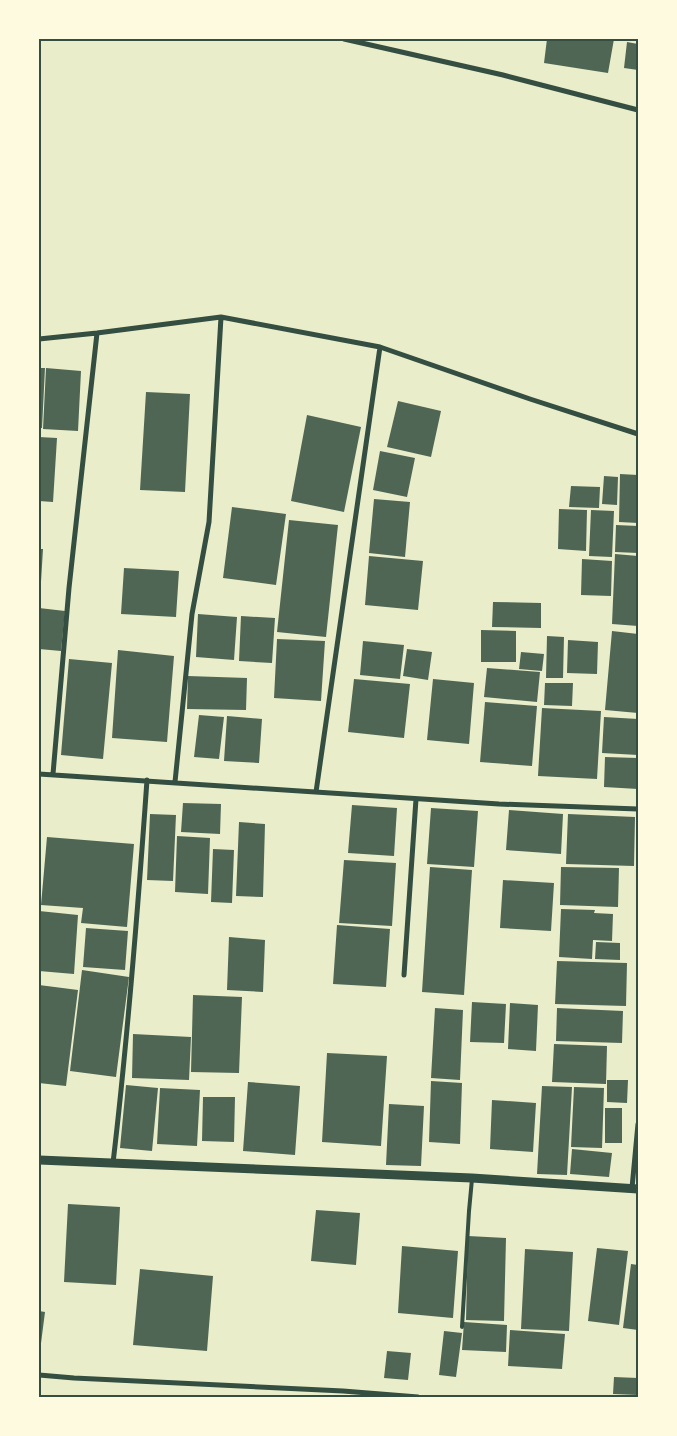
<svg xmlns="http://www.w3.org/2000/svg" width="677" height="1436" font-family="Helvetica,sans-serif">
<rect width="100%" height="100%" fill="#e9edc9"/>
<path fill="#4f6655" d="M 547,39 L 614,39 L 608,73 L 544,63 Z
M 627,42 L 638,44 L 638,70 L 624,68 Z
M 39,368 L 45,368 L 42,428 L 39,428 Z
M 46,368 L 81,371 L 78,431 L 43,429 Z
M 146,392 L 190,394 L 185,492 L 140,490 Z
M 398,401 L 441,411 L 431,457 L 387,447 Z
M 307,415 L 361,427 L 344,512 L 291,501 Z
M 39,437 L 57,438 L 53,502 L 39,501 Z
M 380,451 L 415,458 L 407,497 L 373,490 Z
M 620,474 L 638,475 L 638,523 L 619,522 Z
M 604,476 L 618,477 L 617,505 L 602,504 Z
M 571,486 L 600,487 L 599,508 L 569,507 Z
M 374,499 L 410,502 L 405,557 L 369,553 Z
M 232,507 L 286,514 L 276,585 L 223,578 Z
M 559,509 L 587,510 L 586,551 L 558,549 Z
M 591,510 L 614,511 L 612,557 L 589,556 Z
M 289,520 L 338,525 L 326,637 L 277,632 Z
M 616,525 L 638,526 L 638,553 L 615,552 Z
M 39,549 L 43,549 L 40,598 L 39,598 Z
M 615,554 L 638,556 L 638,626 L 612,624 Z
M 369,556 L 423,561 L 418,610 L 365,605 Z
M 582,559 L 612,561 L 611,596 L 581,595 Z
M 124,568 L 179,571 L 176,617 L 121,614 Z
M 493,602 L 541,603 L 541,628 L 492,627 Z
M 39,608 L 65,611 L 61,651 L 39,649 Z
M 198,614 L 237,617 L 234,660 L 196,657 Z
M 241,616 L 275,618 L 272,663 L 239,661 Z
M 481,630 L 516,631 L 516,662 L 481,662 Z
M 612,631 L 638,634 L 638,713 L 605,710 Z
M 547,636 L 564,637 L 563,678 L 546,678 Z
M 277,639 L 325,641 L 321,701 L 274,698 Z
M 568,640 L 598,642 L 597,674 L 567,673 Z
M 363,641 L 404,645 L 400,679 L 360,675 Z
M 407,649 L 432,652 L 428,680 L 403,676 Z
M 118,650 L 174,656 L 167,742 L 112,738 Z
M 521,652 L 544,654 L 542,671 L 519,669 Z
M 69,659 L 112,663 L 103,759 L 61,755 Z
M 487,668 L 540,672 L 537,702 L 484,697 Z
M 188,676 L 247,678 L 246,710 L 187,709 Z
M 354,679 L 410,684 L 404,738 L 348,732 Z
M 433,679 L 474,683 L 469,744 L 427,740 Z
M 545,683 L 573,683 L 572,706 L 544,705 Z
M 485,702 L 537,706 L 532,766 L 480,762 Z
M 542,708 L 601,711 L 597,779 L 538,776 Z
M 199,715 L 224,717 L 219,759 L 194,757 Z
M 227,716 L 262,719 L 259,763 L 224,761 Z
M 604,717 L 638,719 L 638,755 L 602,753 Z
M 605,757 L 638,758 L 638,789 L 604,787 Z
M 183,803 L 221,804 L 220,834 L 181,832 Z
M 352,805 L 397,808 L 394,856 L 348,853 Z
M 431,808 L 478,811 L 474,867 L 427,864 Z
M 509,810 L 563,814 L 561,854 L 506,850 Z
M 150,814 L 176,815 L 173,881 L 147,880 Z
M 568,814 L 635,817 L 634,866 L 566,864 Z
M 239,822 L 265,824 L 263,897 L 236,896 Z
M 39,831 L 41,831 L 40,846 L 39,846 Z
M 177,836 L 210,838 L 208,894 L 175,892 Z
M 47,837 L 134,844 L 127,927 L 81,923 L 83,908 L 41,905 Z
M 213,849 L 234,850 L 232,903 L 211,902 Z
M 344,860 L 396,863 L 392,926 L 339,923 Z
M 430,867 L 472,870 L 464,995 L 422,992 Z
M 561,867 L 619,868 L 618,907 L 560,905 Z
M 503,880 L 554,883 L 551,931 L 500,928 Z
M 561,909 L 595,910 L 594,913 L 613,914 L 612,941 L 593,940 L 592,959 L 559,957 Z
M 39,911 L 78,915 L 74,974 L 39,971 Z
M 337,925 L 390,929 L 386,987 L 333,984 Z
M 86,928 L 128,931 L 125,970 L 83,967 Z
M 229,937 L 265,940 L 263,992 L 227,990 Z
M 596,942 L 620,943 L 620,960 L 595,959 Z
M 557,961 L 627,963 L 626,1006 L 555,1004 Z
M 82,970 L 129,977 L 116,1077 L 70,1071 Z
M 39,985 L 78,990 L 66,1086 L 39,1083 Z
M 193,995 L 242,997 L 239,1073 L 191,1072 Z
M 472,1002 L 506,1004 L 504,1043 L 470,1042 Z
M 510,1003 L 538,1005 L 536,1051 L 508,1049 Z
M 435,1008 L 463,1010 L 460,1080 L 431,1078 Z
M 557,1008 L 623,1011 L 622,1043 L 556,1041 Z
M 133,1034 L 191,1037 L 189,1080 L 132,1078 Z
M 554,1044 L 607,1046 L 606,1084 L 552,1082 Z
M 327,1053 L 387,1056 L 381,1146 L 322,1142 Z
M 607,1080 L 628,1080 L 627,1103 L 607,1102 Z
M 431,1081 L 462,1083 L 460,1144 L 429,1142 Z
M 248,1082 L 300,1086 L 295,1155 L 243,1151 Z
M 126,1085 L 158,1088 L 152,1151 L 120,1148 Z
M 542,1086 L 572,1087 L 567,1175 L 537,1174 Z
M 574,1087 L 604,1088 L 602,1148 L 571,1147 Z
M 160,1088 L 200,1090 L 197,1146 L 157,1144 Z
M 203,1097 L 235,1097 L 234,1142 L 202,1141 Z
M 492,1100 L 536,1103 L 533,1152 L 490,1149 Z
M 389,1104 L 424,1106 L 421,1166 L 386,1165 Z
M 605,1108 L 622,1108 L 622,1143 L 605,1143 Z
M 572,1149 L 612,1153 L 609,1177 L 570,1174 Z
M 68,1204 L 120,1207 L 116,1285 L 64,1282 Z
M 316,1210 L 360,1213 L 356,1265 L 311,1261 Z
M 468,1236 L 506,1238 L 504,1321 L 466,1320 Z
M 402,1246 L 458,1251 L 453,1318 L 398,1313 Z
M 597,1248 L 628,1251 L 619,1325 L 588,1321 Z
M 525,1249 L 573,1252 L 569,1331 L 521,1329 Z
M 631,1264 L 638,1265 L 638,1330 L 623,1328 Z
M 140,1269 L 213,1276 L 207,1351 L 133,1345 Z
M 39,1311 L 45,1312 L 40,1351 L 39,1351 Z
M 464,1322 L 507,1325 L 506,1352 L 462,1350 Z
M 510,1330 L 565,1334 L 562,1369 L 508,1366 Z
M 444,1331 L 462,1333 L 456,1377 L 439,1375 Z
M 387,1351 L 411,1353 L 408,1380 L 384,1378 Z
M 614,1377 L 638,1378 L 638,1395 L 613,1394 Z"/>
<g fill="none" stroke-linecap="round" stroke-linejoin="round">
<path stroke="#344e41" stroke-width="4" d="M 462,1327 L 469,1211 L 472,1179"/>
<path stroke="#344e41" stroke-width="5" d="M 344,39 L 503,75 L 638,110
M 39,339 L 97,333 L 221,317 L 380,347 L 530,399 L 638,434
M 39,774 L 499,804 L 638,809
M 53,774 L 69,588 L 97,333
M 175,782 L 192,614 L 209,522 L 221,317
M 316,792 L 380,347
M 404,975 L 416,799
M 113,1163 C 128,1036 138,908 147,780
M 632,1188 L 638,1124
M 39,1375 L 74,1378 L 343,1391 L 418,1397"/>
<path stroke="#344e41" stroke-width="9" d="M 39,1160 L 472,1178 L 638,1189"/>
</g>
<rect width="677" height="1436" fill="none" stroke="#fefae0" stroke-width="80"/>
<rect x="40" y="40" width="597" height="1356" fill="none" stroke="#344e41" stroke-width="2"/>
</svg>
